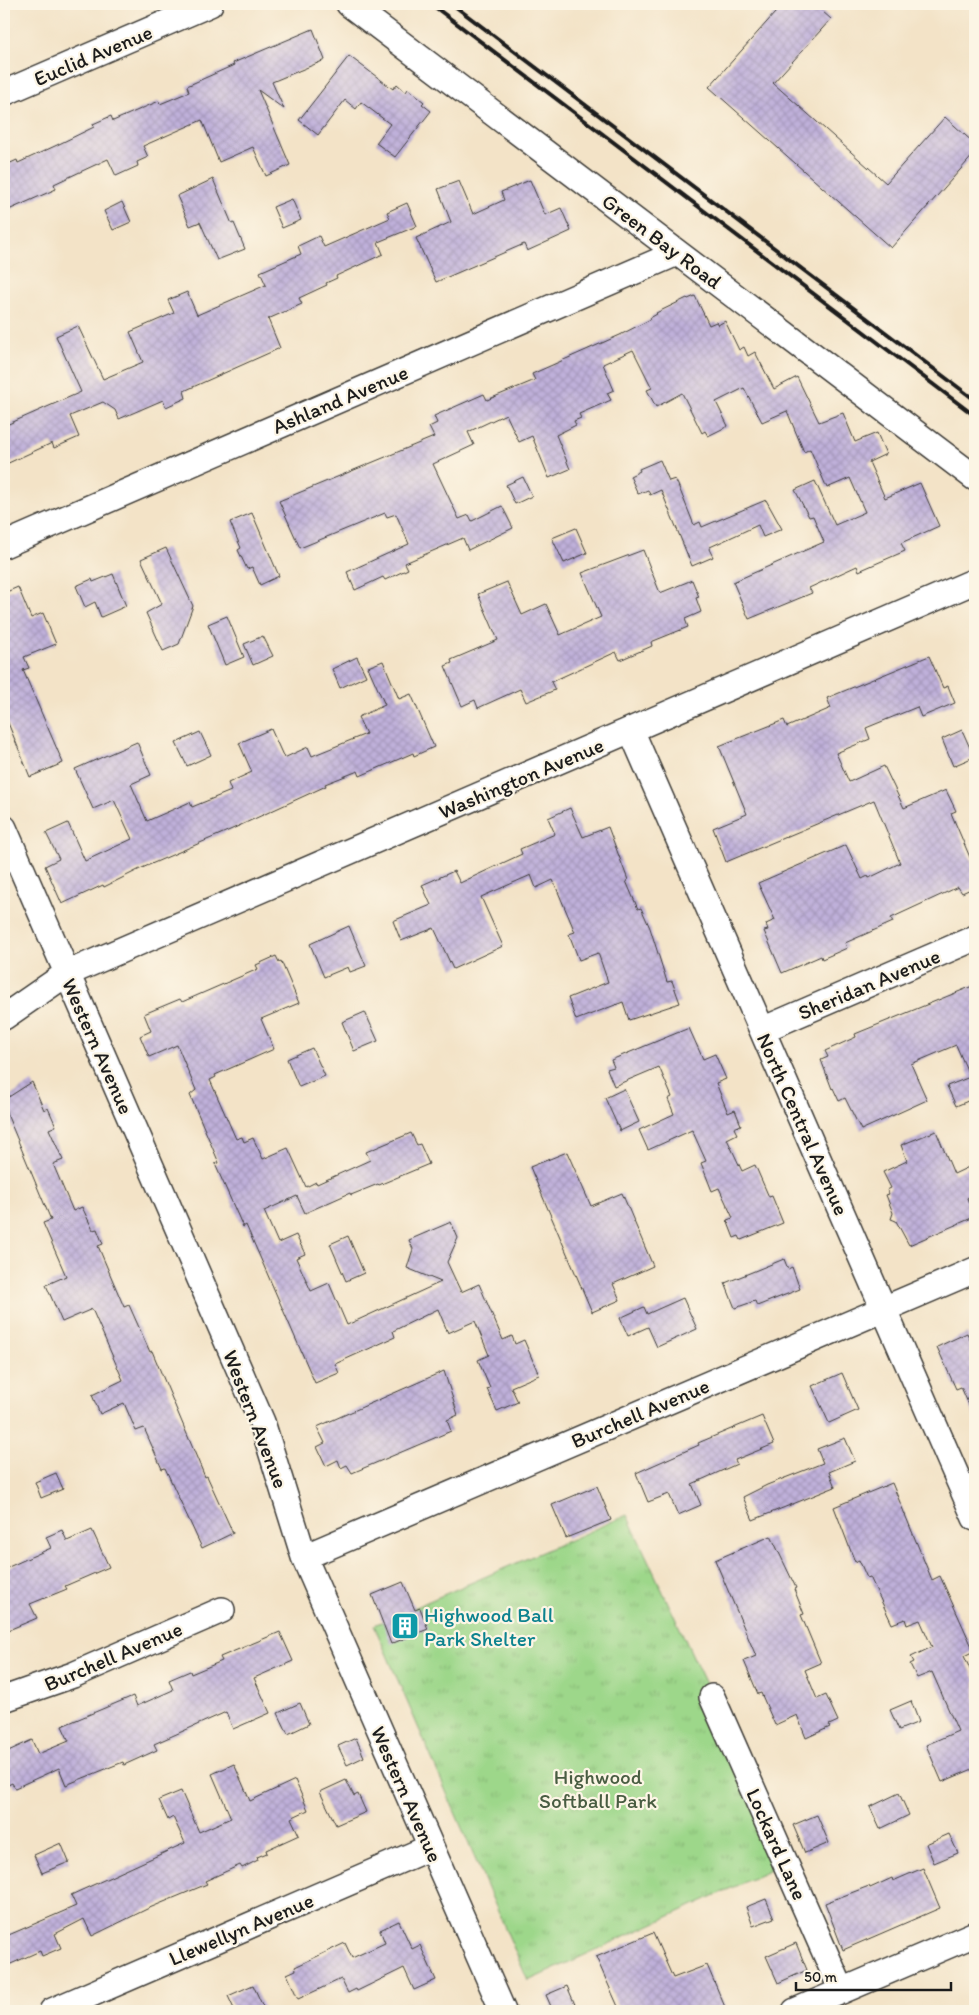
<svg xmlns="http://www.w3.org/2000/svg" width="979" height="2015" font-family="Itim,sans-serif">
<defs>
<pattern id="park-tufts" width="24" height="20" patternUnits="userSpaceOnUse" patternTransform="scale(1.25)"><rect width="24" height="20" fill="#9dd78a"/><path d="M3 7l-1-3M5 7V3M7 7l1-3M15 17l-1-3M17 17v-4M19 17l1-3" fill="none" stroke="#87b876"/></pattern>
<pattern id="building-cross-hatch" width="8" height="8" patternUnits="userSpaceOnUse" patternTransform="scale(1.25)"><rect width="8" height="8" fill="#bfb0da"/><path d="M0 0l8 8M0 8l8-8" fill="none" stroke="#a497ba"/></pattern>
</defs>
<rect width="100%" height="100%" fill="#fcf5e5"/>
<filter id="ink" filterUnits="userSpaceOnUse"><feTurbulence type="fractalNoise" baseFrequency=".02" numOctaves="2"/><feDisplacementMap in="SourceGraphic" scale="10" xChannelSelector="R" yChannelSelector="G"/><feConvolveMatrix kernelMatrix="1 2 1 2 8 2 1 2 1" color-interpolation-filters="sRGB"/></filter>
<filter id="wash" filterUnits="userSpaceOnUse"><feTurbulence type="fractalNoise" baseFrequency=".0096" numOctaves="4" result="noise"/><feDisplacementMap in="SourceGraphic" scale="20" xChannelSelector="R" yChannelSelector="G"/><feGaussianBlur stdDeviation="1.12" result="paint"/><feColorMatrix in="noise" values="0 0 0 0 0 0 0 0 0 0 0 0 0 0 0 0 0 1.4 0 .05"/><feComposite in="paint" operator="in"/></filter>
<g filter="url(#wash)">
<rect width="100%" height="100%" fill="#f3e3c7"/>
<path fill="url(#park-tufts)" stroke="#5c7a53" d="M 627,1515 L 712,1697 L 786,1863 L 528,1981 L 374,1625 Z"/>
<g id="blocks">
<path fill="url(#building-cross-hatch)" d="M 783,4 L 814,4 L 831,19 L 773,83 L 886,183 L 945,117 L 975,144 L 975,153 L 891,248 L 709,87 Z
M 313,29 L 325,60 L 272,82 L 284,109 L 258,90 L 290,165 L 266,176 L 253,147 L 219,162 L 202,120 L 143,146 L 148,157 L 137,162 L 138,166 L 116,176 L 108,159 L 54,184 L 56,189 L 4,212 L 4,166 L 17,160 L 18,163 L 55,146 L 94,127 L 93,124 L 111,116 L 113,121 L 159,101 L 160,104 L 189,92 L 187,86 L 234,65 L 233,63 Z
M 349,56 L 393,89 L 397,84 L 406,92 L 408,89 L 424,102 L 422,104 L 431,111 L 395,157 L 376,143 L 390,124 L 361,102 L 356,109 L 345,100 L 318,135 L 299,120 Z
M 213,179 L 232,224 L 234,223 L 245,249 L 217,260 L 200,222 L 190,226 L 177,196 Z
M 530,180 L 545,215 L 561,208 L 571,231 L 527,251 L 524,244 L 436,282 L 416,238 L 451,222 L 438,189 L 459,181 L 473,214 L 504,200 L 501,192 Z
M 292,199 L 301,220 L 282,228 L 273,207 Z
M 122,202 L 131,222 L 113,230 L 104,211 Z
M 407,203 L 417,226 L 378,242 L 383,254 L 336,276 L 337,278 L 326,283 L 327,285 L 299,298 L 302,304 L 268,319 L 280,348 L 184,391 L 186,398 L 166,407 L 163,400 L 119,419 L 115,410 L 103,402 L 70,416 L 79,437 L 54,448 L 52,443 L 4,465 L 4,426 L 81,392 L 56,336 L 78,326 L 103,379 L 143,362 L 130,332 L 174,313 L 168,300 L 187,292 L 197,315 L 266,285 L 260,272 L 301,254 L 298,246 L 319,236 L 324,247 L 390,218 L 387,212 Z
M 695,296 L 709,325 L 716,322 L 718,325 L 725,321 L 739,350 L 744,347 L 748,356 L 755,352 L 774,389 L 797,377 L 819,422 L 843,413 L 855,442 L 877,433 L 886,454 L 869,462 L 885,498 L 920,483 L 939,526 L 901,543 L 905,551 L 859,571 L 857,566 L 809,588 L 812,593 L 749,619 L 733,582 L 824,542 L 813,516 L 809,517 L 795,490 L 815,481 L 835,525 L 865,512 L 850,478 L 827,488 L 810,449 L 804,452 L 787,411 L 762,422 L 744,388 L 716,402 L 728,426 L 708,436 L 705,431 L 702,433 L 682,393 L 656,407 L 647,390 L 652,388 L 633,350 L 603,364 L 614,390 L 607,393 L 611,400 L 579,414 L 581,418 L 574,421 L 576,425 L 556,435 L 570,469 L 549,478 L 532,436 L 519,442 L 506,414 L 468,432 L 474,445 L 433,464 L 459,519 L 469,515 L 472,521 L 502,506 L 513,528 L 468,550 L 463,538 L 405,563 L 408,569 L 385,580 L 383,577 L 355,590 L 347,572 L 409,544 L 396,514 L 387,517 L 385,513 L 300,548 L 279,501 L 434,437 L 429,427 L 437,423 L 434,416 L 484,394 L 487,400 L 535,380 L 532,374 L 620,335 L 651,319 L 650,318 L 657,314 L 656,313 L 687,298 L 688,299 Z
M 660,460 L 669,481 L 675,479 L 678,485 L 694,525 L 700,522 L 702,527 L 766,500 L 782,529 L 763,537 L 758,525 L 710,547 L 709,549 L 713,557 L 692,566 L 661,490 L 650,495 L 648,490 L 638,494 L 630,476 L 640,471 L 639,469 Z
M 523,477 L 532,496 L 515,504 L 506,485 Z
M 252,513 L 279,576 L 260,585 L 252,567 L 247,569 L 238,550 L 241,548 L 230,522 Z
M 576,528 L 587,553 L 564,563 L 552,538 Z
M 166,548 L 193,606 L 179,644 L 163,651 L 146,613 L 162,604 L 141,559 Z
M 643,550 L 660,593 L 692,580 L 699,597 L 696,598 L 701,612 L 685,619 L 688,627 L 651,642 L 652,646 L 620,660 L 616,652 L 551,682 L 555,690 L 526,702 L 520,689 L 478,708 L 475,700 L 462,706 L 445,666 L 452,663 L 451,660 L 498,640 L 478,594 L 507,582 L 522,615 L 546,604 L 560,635 L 601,617 L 582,573 Z
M 113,574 L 126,606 L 101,617 L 95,602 L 85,607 L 76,586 L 92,579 L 93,582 Z
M 18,587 L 31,618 L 43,613 L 56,644 L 24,657 L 29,668 L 23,670 L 63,763 L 30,777 L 4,713 L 4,593 Z
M 227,616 L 244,657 L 225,665 L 208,624 Z
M 263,636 L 273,656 L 253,665 L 244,644 Z
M 929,656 L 943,688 L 948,686 L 955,703 L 921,717 L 917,707 L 866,728 L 870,739 L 836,753 L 849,782 L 884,766 L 904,808 L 946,790 L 956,811 L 951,813 L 975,869 L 975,887 L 962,893 L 958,887 L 891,918 L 893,922 L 845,943 L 847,948 L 822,959 L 821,956 L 782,973 L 764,931 L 768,930 L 766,924 L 775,920 L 758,883 L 846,845 L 862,879 L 868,876 L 869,878 L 900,863 L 874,800 L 726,862 L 713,828 L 747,814 L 719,746 L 784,720 L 787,727 L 831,708 L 827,698 Z
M 357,657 L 366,676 L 340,688 L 332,669 Z
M 383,661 L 399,699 L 411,694 L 434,747 L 414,756 L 413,753 L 360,776 L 358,771 L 325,784 L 326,786 L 230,830 L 142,868 L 104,887 L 103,885 L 62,904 L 45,866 L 59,859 L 46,833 L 68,823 L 85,861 L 132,839 L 114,800 L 93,809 L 75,769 L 137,742 L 151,775 L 131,784 L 147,821 L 190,802 L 192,807 L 231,791 L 228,783 L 252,772 L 239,743 L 271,729 L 284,758 L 308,747 L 312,756 L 366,734 L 358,717 L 385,705 L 368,667 Z
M 962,730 L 974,757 L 953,766 L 942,739 Z
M 200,732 L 211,755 L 187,766 L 176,743 Z
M 570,808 L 583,837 L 608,827 L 628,880 L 626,881 L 638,909 L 641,908 L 650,928 L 667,982 L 672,981 L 680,1003 L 629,1020 L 623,1002 L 576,1020 L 568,998 L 608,982 L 598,953 L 579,960 L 569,934 L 575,932 L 553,880 L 536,888 L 531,875 L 481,897 L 503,946 L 453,969 L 434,928 L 401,941 L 393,921 L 431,905 L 422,885 L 454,871 L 460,883 L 522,854 L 520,849 L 555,834 L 548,818 Z
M 349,926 L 366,966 L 350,972 L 348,967 L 324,977 L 310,944 Z
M 276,956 L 279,962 L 281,961 L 299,1003 L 261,1019 L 274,1049 L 215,1075 L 216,1077 L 210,1080 L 236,1139 L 242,1137 L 244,1142 L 253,1138 L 263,1159 L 288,1148 L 306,1187 L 316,1182 L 317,1184 L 370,1160 L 366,1152 L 411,1133 L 417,1145 L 420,1144 L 429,1164 L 379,1185 L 378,1184 L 351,1195 L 350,1193 L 305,1213 L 297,1196 L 264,1211 L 278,1243 L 296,1235 L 305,1254 L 296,1258 L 311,1291 L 329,1283 L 347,1325 L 441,1282 L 407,1268 L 413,1249 L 409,1240 L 451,1222 L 458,1238 L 447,1262 L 461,1292 L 479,1284 L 503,1340 L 512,1336 L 515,1344 L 524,1340 L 539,1375 L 511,1387 L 518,1402 L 497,1411 L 487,1389 L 490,1388 L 478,1360 L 489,1355 L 475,1321 L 448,1333 L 438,1309 L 393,1331 L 395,1337 L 335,1364 L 339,1373 L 315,1383 L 246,1225 L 243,1227 L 215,1164 L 219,1163 L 190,1095 L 196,1090 L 177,1045 L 149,1057 L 140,1036 L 151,1031 L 144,1014 L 180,999 L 182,1002 L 258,969 L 256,965 Z
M 975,985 L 975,1098 L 956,1106 L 947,1086 L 970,1077 L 956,1045 L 911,1064 L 927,1100 L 861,1130 L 845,1098 L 839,1101 L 833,1088 L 832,1089 L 821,1060 L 828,1057 L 825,1051 L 856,1037 L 855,1034 Z
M 365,1012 L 378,1041 L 354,1051 L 342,1022 Z
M 689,1028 L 703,1059 L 715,1054 L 726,1079 L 716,1083 L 728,1113 L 735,1110 L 741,1125 L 734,1128 L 737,1134 L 727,1139 L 742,1171 L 755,1165 L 769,1197 L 772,1196 L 783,1223 L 741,1240 L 739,1236 L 734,1238 L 727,1220 L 733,1218 L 719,1188 L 712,1191 L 701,1163 L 706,1161 L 692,1130 L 648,1150 L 639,1130 L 674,1114 L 668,1099 L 672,1097 L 659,1067 L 614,1086 L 607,1069 L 614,1067 L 611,1060 Z
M 312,1048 L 325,1076 L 299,1087 L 287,1059 Z
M 32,1082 L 44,1110 L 48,1108 L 56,1126 L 49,1129 L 63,1160 L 53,1164 L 73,1211 L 82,1207 L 93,1230 L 97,1229 L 103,1244 L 98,1246 L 124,1307 L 129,1305 L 150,1352 L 152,1351 L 205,1477 L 207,1476 L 233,1533 L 202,1548 L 165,1468 L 162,1469 L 144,1428 L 136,1431 L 124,1403 L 100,1414 L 92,1395 L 123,1380 L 92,1309 L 62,1322 L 46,1285 L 66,1276 L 43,1223 L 51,1220 L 4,1107 L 4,1100 Z
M 624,1089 L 639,1122 L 620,1131 L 605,1098 Z
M 936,1131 L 954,1174 L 975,1164 L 975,1194 L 967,1198 L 974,1217 L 909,1245 L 896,1221 L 891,1219 L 893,1213 L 886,1195 L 889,1194 L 887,1190 L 891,1188 L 883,1172 L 907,1161 L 901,1145 Z
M 567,1152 L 591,1206 L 622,1193 L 653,1266 L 613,1284 L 620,1300 L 592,1312 L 530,1167 Z
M 348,1236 L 364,1273 L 346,1281 L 330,1244 Z
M 784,1259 L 788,1269 L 792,1267 L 800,1289 L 757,1306 L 755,1301 L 735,1308 L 725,1283 Z
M 683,1298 L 697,1329 L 657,1347 L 648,1327 L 628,1336 L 620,1318 L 644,1307 L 647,1314 Z
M 967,1333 L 975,1351 L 975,1419 L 961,1387 L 956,1389 L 937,1347 Z
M 444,1371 L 458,1415 L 447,1420 L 451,1431 L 352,1473 L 347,1465 L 341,1468 L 338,1460 L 326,1466 L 317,1447 L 325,1443 L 317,1427 Z
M 842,1373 L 858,1410 L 829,1423 L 812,1386 Z
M 762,1416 L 774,1444 L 735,1460 L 737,1464 L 692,1484 L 701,1505 L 678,1515 L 669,1494 L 648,1502 L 636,1473 L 699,1445 L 698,1443 Z
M 845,1438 L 855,1461 L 829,1472 L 835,1487 L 753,1520 L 743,1497 L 767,1485 L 823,1463 L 817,1449 Z
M 56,1473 L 63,1489 L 41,1498 L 35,1482 Z
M 892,1483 L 932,1580 L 940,1576 L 974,1651 L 964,1656 L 975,1680 L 975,1769 L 975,1768 L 942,1782 L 926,1745 L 958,1731 L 932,1672 L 917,1678 L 910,1664 L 914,1662 L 911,1657 L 932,1647 L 920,1620 L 907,1625 L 905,1619 L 892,1624 L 870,1577 L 867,1578 L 859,1560 L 855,1562 L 834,1507 Z
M 597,1486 L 611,1520 L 566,1538 L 552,1505 Z
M 62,1530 L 67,1541 L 92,1530 L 109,1567 L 65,1586 L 67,1589 L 30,1604 L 37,1618 L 4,1632 L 4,1569 L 51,1548 L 46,1537 Z
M 771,1536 L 796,1588 L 794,1589 L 804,1614 L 801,1615 L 821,1663 L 805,1670 L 817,1699 L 826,1695 L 838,1721 L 829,1725 L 830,1727 L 806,1738 L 797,1715 L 775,1725 L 761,1693 L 758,1694 L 744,1661 L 756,1656 L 715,1560 Z
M 403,1582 L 415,1610 L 420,1608 L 428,1629 L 391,1644 L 372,1595 Z
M 280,1632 L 293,1661 L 254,1678 L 270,1713 L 233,1729 L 226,1712 L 154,1744 L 157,1750 L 124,1765 L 123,1762 L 66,1785 L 59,1768 L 15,1788 L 12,1783 L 4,1787 L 4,1753 L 32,1740 L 38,1754 L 69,1741 L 62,1726 L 133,1696 L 137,1706 L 173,1690 L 169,1680 L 190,1671 L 191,1674 L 222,1661 L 220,1657 Z
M 911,1701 L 919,1722 L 899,1730 L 890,1710 Z
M 300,1703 L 309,1724 L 288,1734 L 278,1713 Z
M 356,1738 L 364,1757 L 347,1765 L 338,1746 Z
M 234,1764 L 250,1801 L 295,1780 L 308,1810 L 291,1818 L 299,1835 L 266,1850 L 267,1853 L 257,1857 L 258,1860 L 242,1868 L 240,1865 L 205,1881 L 207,1884 L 147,1909 L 92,1936 L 84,1919 L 55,1934 L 61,1948 L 42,1956 L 40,1951 L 4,1967 L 4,1937 L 76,1906 L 71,1895 L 185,1843 L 173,1817 L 168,1820 L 159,1800 L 181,1791 L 199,1832 L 231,1818 L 212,1774 Z
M 346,1780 L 354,1796 L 358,1794 L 366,1812 L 336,1825 L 320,1792 Z
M 899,1793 L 909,1815 L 880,1829 L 870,1807 Z
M 817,1815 L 829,1843 L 805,1853 L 793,1825 Z
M 949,1834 L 958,1853 L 934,1863 L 926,1844 Z
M 61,1843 L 69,1862 L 42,1873 L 34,1855 Z
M 923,1868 L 940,1908 L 843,1950 L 825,1903 L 869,1886 L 870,1888 L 892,1878 L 893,1881 Z
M 766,1899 L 774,1918 L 753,1926 L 746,1907 Z
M 399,1921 L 412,1949 L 420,1945 L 436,1980 L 414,1990 L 404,1968 L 357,1991 L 356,1989 L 348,1993 L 341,1979 L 298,1999 L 287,1974 L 296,1970 L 295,1967 L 345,1943 L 352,1958 L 385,1943 L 380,1930 Z
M 653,1933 L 673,1978 L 707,1965 L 725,2007 L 714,2011 L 620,2011 L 596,1957 Z
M 796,1943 L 807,1970 L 778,1983 L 766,1956 Z
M 253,1985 L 265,2011 L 235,2011 L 228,1996 Z
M 567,1986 L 576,2007 L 567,2011 L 553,2011 L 546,1995 Z"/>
</g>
</g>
<g filter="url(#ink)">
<use href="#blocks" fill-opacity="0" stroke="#3c3a36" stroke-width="1"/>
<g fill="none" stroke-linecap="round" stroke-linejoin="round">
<defs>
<path id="minor" d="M 349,4 L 975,478
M 4,93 L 210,4
M 4,545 L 677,253
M 631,730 L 975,1518
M 4,828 L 262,1422 L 304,1557 L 503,2011
M 4,1017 L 66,974 L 975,581
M 762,1030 L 975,938
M 304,1557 L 975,1270
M 712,1697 L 842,1991
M 4,1699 L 73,1675 L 222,1610
M 52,2011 L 431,1847
M 795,2011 L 975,1934"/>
</defs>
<use href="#minor" stroke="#3c3a36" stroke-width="28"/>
<use href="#minor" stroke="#fff" stroke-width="25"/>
<path stroke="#1c1c1c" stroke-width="4" d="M 431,4 L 975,416
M 452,4 L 975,400"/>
</g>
</g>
<defs>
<symbol id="building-square" viewBox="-11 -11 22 22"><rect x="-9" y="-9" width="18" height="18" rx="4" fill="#0f9aa8" stroke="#fcf5e5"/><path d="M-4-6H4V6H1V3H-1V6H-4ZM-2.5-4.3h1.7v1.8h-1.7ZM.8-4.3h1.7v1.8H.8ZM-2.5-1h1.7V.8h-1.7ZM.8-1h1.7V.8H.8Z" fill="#fff"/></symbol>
</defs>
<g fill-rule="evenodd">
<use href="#building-square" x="389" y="1610" width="32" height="32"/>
</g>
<g text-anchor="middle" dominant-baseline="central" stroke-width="4.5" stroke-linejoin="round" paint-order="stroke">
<g font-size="21" fill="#1c1c1c" stroke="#fcf5e5">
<text transform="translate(93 55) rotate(-23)">Euclid Avenue</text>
<text transform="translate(662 241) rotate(37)">Green Bay Road</text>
<text transform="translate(340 399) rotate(-23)">Ashland Avenue</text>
<text transform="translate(521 778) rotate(-23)">Washington Avenue</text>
<text transform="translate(869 984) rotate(-23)">Sheridan Avenue</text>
<text transform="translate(98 1046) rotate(66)">Western Avenue</text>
<text transform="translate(803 1124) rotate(66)">North Central Avenue</text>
<text transform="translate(640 1413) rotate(-23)">Burchell Avenue</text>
<text transform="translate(256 1419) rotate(69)">Western Avenue</text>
<text transform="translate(113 1656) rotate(-23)">Burchell Avenue</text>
<text transform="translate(407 1794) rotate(66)">Western Avenue</text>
<text transform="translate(777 1844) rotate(66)">Lockard Lane</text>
<text transform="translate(241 1929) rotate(-23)">Llewellyn Avenue</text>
</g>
<g font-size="21" fill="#0d838f" stroke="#fcf5e5" text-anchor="start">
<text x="424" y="1614">Highwood Ball<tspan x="424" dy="24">Park Shelter</tspan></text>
</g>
<g font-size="21" fill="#495d42" stroke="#fcf5e5">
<text x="598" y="1776">Highwood<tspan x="598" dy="24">Softball Park</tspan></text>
</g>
</g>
<rect width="979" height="2015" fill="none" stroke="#fcf5e5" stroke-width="20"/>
<path d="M796 1982v8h155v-8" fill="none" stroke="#1c1c1c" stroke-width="2.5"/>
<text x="804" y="1982" font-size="15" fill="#1c1c1c" stroke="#fcf5e5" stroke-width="4" paint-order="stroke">50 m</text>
</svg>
